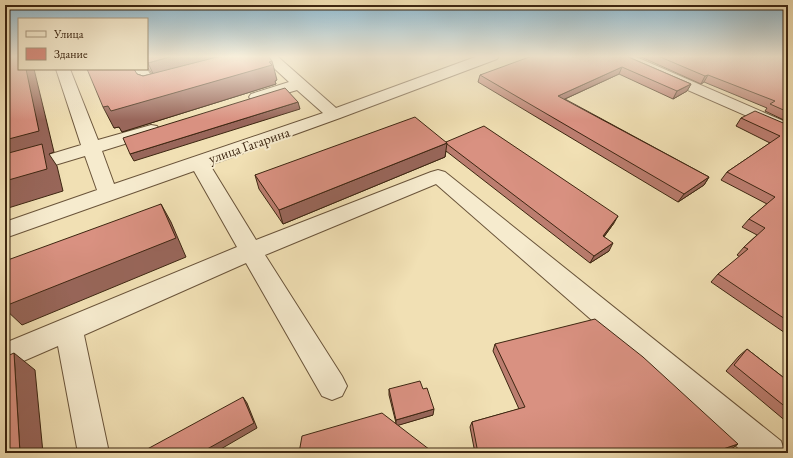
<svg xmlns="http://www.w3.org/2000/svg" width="793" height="458" font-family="'EB Garamond',serif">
<rect width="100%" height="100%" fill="#f1e0b4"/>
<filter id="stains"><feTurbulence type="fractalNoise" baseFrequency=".005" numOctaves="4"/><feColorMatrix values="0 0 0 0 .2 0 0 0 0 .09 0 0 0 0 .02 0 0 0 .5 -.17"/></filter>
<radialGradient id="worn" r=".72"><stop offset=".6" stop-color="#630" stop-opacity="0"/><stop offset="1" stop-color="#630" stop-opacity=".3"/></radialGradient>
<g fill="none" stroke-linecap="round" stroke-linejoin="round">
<defs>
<path id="minor" d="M 261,56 L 277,56 L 336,108 L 478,56 L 499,56 L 497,59 L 340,118 L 210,165 L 256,240 L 431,172 L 438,170 L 445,172 L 781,441 L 785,453 L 744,453 L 436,184 L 265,255 L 342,376 L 347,386 L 342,396 L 332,400 L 322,396 L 246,263 L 84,335 L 108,448 L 106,453 L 78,453 L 58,346 L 5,369 L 5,343 L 237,247 L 194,171 L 5,238 L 5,222 L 97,190 L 85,156 L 5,180 L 5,168 L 81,145 L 56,69 L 70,69 L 98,140 L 151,125 L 157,126 L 160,130 L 157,134 L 102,151 L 114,184 L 323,113 L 297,90 L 257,102 L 251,100 L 249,97 L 251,94 L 289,82 Z
M 615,56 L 634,56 L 788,123 L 788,134 L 617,59 Z
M 133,69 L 147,69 L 156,84 L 165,82 L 170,84 L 173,87 L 170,90 C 162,92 155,95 147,93 Z"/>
</defs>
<use href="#minor" stroke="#6a543a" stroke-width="2"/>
<use href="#minor" fill="#f6ebce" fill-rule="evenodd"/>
</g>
<path fill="#bb7d6f" stroke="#3d2611" d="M 147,56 L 277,80 L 275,81 L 276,84 L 122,132 L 119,127 L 114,128 L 137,74 L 143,76 L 152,74 L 148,68 L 147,68 Z
M 626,56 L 691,84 L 687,91 L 673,99 L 619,74 L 565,99 L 709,177 L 704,185 L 678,202 L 478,82 L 480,75 Z
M 639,56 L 788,56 L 788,122 L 765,111 L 767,108 L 704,82 L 701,84 Z
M 741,118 L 788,125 L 788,335 L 711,282 L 718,274 L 740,257 L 737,255 L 744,247 L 757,235 L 742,227 L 749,219 L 767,204 L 721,180 L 727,172 L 770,143 L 736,126 Z
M 446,142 L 614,223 L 604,237 L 609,251 L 590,263 L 446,151 L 445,157 L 283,224 L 259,189 L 255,175 Z
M 495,344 L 738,444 L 730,450 L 719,453 L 475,453 L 470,427 L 472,422 L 519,409 L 493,351 Z
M 747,349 L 788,381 L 788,423 L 726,371 L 739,356 Z
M 389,389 L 433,415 L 398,425 L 396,423 L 389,395 Z"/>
<path fill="#98665a" stroke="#3d2611" d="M 173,56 L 253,56 L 157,82 L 148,63 Z
M 272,61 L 277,80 L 275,81 L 276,84 L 122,132 L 119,127 L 114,128 L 103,107 Z
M 622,67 L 619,74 L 556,103 L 558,96 Z
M 26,69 L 34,69 L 54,152 L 49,154 L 57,166 L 63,191 L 5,209 L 5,140 Z
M 708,75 L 704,82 L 701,84 L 705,76 Z
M 691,84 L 687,91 L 673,99 L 677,91 Z
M 298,102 L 300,109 L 134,161 L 130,154 Z
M 447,143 L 445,157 L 283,224 L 279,210 Z
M 709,177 L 704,185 L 678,202 L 684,194 Z
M 161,204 L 171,222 L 186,257 L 22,325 L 5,309 L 5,306 Z
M 618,216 L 614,223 L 599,243 L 603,236 Z
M 613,243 L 609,251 L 590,263 L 594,256 Z
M 14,353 L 35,370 L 43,453 L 20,453 Z
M 243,397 L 247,403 L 257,428 L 214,453 L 200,453 Z
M 434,409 L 433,415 L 396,426 L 396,420 Z
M 738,444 L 730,450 L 719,453 L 711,453 Z"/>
<path fill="#d99181" stroke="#3d2611" d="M 5,56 L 19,56 L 19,69 L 26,69 L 39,131 L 5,140 Z
M 147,56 L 173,56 L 148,63 L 147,60 Z
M 221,56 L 268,56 L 272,61 L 269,62 L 272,65 L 111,111 L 108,106 L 103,107 L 87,69 L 134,69 L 137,74 L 143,76 Z
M 532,56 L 626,56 L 691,84 L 677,91 L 622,67 L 558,96 L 709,177 L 684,194 L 480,75 Z
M 658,56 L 788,56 L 788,112 L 770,104 L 775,101 L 708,75 L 705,76 Z
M 285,88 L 298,102 L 130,154 L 123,138 Z
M 755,111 L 788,125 L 788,321 L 718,274 L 748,249 L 744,247 L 765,228 L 749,219 L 775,197 L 727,172 L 780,136 L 741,118 Z
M 415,117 L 447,143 L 279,210 L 255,175 Z
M 484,126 L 618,216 L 603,236 L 613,243 L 594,256 L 447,144 L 447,143 L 446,142 Z
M 42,144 L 47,169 L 5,181 L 5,154 Z
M 161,204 L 176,238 L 5,306 L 5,261 Z
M 595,319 L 643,357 L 738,444 L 711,453 L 478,453 L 472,422 L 525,407 L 495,344 Z
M 747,349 L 788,381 L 788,409 L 734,365 Z
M 14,353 L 20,453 L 5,453 L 5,357 Z
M 420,381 L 423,389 L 427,388 L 434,409 L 396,420 L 389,389 Z
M 243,397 L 254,423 L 200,453 L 140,453 Z
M 382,413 L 434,453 L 299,453 L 302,436 Z"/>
<linearGradient id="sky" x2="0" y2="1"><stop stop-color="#89b8d2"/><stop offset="0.47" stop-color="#f9f1dd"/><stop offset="1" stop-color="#f9f1dd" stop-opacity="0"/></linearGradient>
<rect width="793" height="120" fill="url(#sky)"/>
<g text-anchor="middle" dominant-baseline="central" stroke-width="4" stroke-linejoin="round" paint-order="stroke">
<g font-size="14" fill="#3d2611" stroke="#f6ebce">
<text transform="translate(249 145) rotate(-19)">улица Гагарина</text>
</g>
</g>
<rect width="793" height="458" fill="none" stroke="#f1e0b4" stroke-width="20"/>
<rect x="6" y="6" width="781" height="446" fill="none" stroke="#3d2611" stroke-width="2"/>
<rect x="10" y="10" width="773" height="438" fill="none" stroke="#3d2611"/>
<rect x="18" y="18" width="130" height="52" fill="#f6ebce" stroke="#ac9c82"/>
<rect x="26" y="31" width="20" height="6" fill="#f6ebce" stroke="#ac9c82"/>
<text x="54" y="38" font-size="12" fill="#3d2611">Улица</text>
<rect x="26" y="48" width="20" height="12" fill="#d99181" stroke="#ac9c82"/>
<text x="54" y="58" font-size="12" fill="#3d2611">Здание</text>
<rect width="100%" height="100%" filter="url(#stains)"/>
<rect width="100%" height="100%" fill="url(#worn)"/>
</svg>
